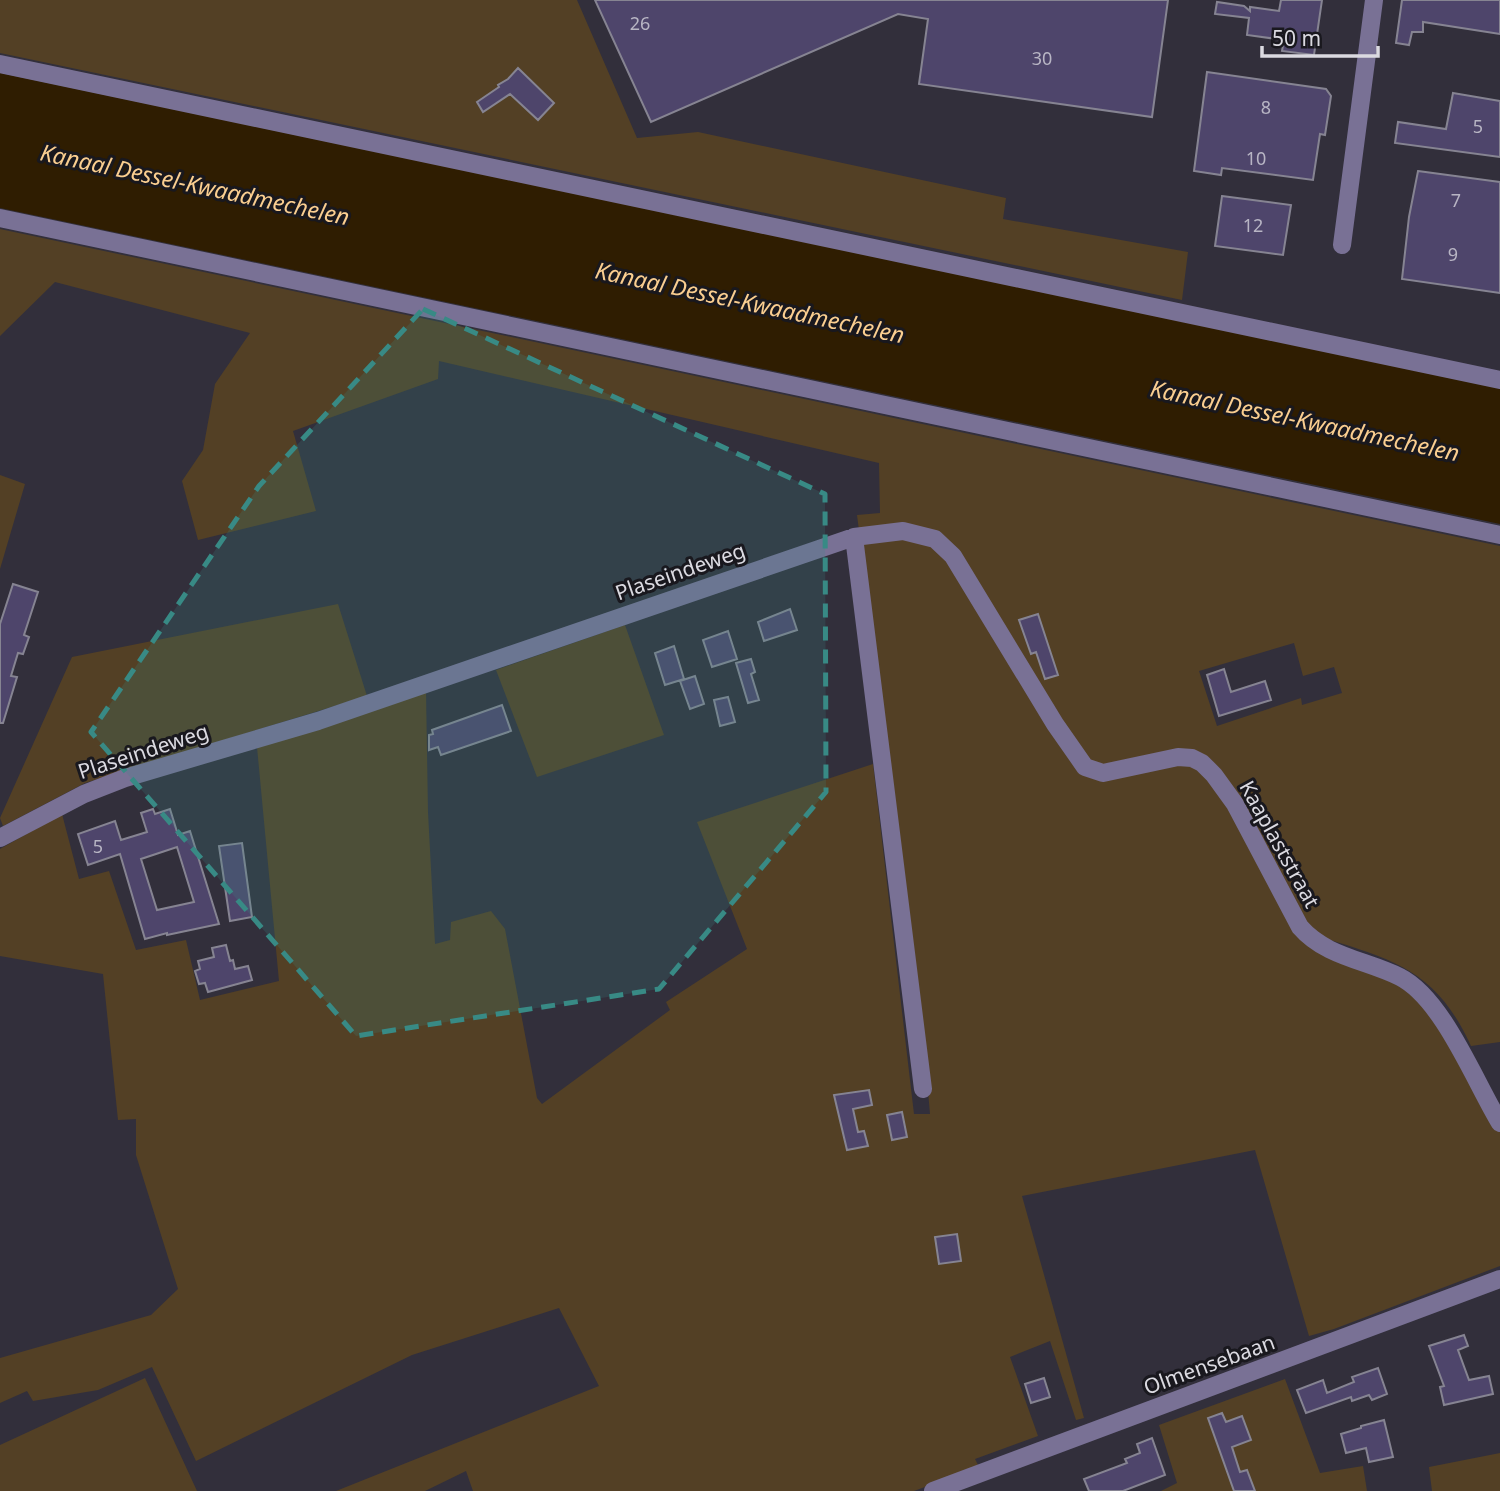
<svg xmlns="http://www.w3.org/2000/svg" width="1500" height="1491" font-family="'Noto Sans',sans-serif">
<rect width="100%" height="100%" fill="#322f3b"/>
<path fill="#534025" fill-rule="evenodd" d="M 0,0 L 577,0 L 637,138 L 698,132 L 1006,198 L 1003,219 L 1188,252 L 1182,300 L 0,53 Z
M 0,229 L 1500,546 L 1500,1042 L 1471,1046 C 1438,974 1399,961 1327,939 L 1390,976 L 1425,1003 L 1500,1128 L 1500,1266 L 1334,1329 L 1309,1336 L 1255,1150 L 1022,1196 L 1084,1418 L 1076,1420 L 1050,1341 L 1010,1357 L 1038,1436 L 975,1459 L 979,1467 L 914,1491 L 473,1491 L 466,1471 L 425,1491 L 336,1491 L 599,1386 L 559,1308 L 412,1355 L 196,1461 L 152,1367 L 98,1390 L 33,1401 L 27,1391 L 0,1403 L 0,1358 L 151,1315 L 178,1289 L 136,1155 L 136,1119 L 118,1120 L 103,974 L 0,956 L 0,849 L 62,814 L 79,879 L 109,871 L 136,950 L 186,940 L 200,1000 L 279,981 L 257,747 L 426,691 L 428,812 L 435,944 L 450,940 L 451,922 L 491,911 L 505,929 L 537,1098 L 542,1104 L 670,1010 L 666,1002 L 747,949 L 697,822 L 873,764 L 914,1114 L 930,1114 L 920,1000 L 857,515 L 880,513 L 879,463 L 439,361 L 438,379 L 293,431 L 316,511 L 198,540 L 182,481 L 203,450 L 215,384 L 250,333 L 55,282 L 0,336 ZM 1294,643 L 1303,676 L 1334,667 L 1342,693 L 1302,705 L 1301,698 L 1217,726 L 1199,671 Z
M 0,475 L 25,484 L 0,569 Z
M 338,604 L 367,696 L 85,783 L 3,826 L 0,818 L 72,657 Z
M 625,625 L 664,735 L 537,777 L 496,670 Z
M 145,1378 L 197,1491 L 0,1491 L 0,1445 Z
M 1285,1379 L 1320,1473 L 1363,1466 L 1367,1491 L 1161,1491 L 1177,1483 L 1159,1425 Z
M 1500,1453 L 1500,1491 L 1432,1491 L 1429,1467 Z"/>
<path fill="#2f1d01" d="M 0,73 L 1500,387 L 1500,524 L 0,208 Z"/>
<path fill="#4e456b" stroke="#868492" stroke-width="2" fill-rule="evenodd" d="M 595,0 L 1168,0 L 1152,117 L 919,84 L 928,19 L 898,14 L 651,122 Z
M 1281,0 L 1322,0 L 1314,55 L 1282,51 L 1284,40 L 1247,35 L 1249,18 L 1215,14 L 1217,2 L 1244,6 L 1250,11 L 1250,7 L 1279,11 Z
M 1402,0 L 1500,0 L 1500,34 L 1423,22 L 1423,32 L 1412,32 L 1409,45 L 1396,43 Z
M 518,68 L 554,103 L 538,120 L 510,94 L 483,112 L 477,102 L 499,87 L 498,85 L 508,79 Z
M 1207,72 L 1326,89 L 1331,96 L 1325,135 L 1320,134 L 1313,180 L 1222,168 L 1221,175 L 1194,171 Z
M 1453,93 L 1500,101 L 1500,157 L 1395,143 L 1398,122 L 1446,129 Z
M 1418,171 L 1500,182 L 1500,293 L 1402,279 L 1409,217 Z
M 1222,196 L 1291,205 L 1283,255 L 1215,246 Z
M 13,584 L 38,592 L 24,635 L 29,637 L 23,654 L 18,653 L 11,676 L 17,677 L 3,723 L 0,723 L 0,624 Z
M 790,609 L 797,630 L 764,641 L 758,622 Z
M 1038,614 L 1058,675 L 1045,679 L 1036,652 L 1031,654 L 1019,620 Z
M 728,631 L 737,659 L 712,667 L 703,640 Z
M 674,646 L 684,679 L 665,685 L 655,653 Z
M 751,659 L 755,672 L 751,674 L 759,700 L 748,703 L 736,663 Z
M 1224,669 L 1231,692 L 1265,681 L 1271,700 L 1219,716 L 1207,675 Z
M 695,676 L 704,704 L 690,709 L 680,681 Z
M 728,697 L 735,722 L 720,726 L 714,700 Z
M 502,705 L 511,731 L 441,755 L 438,747 L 429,750 L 429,735 L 433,734 L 432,730 Z
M 153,809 L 155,814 L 170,809 L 178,835 L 190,831 L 219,924 L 167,935 L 167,933 L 145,939 L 120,854 L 88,865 L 78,834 L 115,821 L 121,840 L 147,832 L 141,813 ZM 177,847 L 194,902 L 157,910 L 141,859 Z
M 242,843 L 252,917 L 230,921 L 219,846 Z
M 226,945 L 230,961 L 233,960 L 235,969 L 248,966 L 252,980 L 208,992 L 205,983 L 199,984 L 195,971 L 200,969 L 198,961 L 214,957 L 212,948 Z
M 869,1090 L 872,1105 L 853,1109 L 858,1132 L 864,1131 L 868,1146 L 847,1150 L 834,1095 Z
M 902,1112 L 907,1137 L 892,1140 L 887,1115 Z
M 957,1234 L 961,1261 L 939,1264 L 935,1237 Z
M 1464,1335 L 1468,1346 L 1458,1350 L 1469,1380 L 1489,1376 L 1493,1394 L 1444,1405 L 1440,1387 L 1444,1386 L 1429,1346 Z
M 1378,1368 L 1387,1394 L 1372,1400 L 1369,1395 L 1352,1401 L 1351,1397 L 1306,1413 L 1297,1390 L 1323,1380 L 1327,1393 L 1354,1382 L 1352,1377 Z
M 1044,1378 L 1050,1397 L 1031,1403 L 1025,1384 Z
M 1222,1413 L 1226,1422 L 1242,1416 L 1251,1440 L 1232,1447 L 1240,1472 L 1247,1470 L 1255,1491 L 1234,1491 L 1208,1418 Z
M 1384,1420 L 1393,1457 L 1369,1462 L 1366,1448 L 1346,1453 L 1341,1434 L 1361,1428 L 1361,1426 Z
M 1152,1438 L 1165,1475 L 1123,1491 L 1089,1491 L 1084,1479 L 1127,1463 L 1125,1459 L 1140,1453 L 1137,1444 Z"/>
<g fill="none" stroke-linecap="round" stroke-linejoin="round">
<path stroke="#797195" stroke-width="18" d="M 0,64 L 1500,380
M 0,218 L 1500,535
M 1342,245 L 1374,0
M 854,537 L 923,1089
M 0,838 L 84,794 L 125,778 L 318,721 L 854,537 L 903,531 L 935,539 L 953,556 L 1055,724 L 1085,767 L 1103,773 L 1178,757 L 1192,758 L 1202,763 L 1214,775 L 1235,804 L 1300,927 C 1326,957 1366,960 1400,977 C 1443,999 1475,1082 1500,1123
M 933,1491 L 1500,1279"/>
</g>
<path fill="#388a85" fill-opacity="0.2" stroke="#388a85" stroke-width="5" stroke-dasharray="14 9" stroke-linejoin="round" d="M 423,309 L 825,494 L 826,792 L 659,989 L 356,1036 L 91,732 L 259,486 Z"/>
<g text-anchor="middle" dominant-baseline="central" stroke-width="6" stroke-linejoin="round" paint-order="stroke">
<g font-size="18" fill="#b8b5c4">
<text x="640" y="23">26</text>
<text x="1042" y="58">30</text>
<text x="1266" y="107">8</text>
<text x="1478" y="126">5</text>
<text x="1256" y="158">10</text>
<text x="1456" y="200">7</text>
<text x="1253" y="225">12</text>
<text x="1453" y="254">9</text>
<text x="98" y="846">5</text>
</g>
<g font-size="21" fill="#dbdae1" stroke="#19181e">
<text transform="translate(680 571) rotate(-19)">Plaseindeweg</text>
<text transform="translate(143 751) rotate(-18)">Plaseindeweg</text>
<text transform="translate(1280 844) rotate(61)">Kaaplaststraat</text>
<text transform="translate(1209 1364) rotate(-20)">Olmensebaan</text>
</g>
<g font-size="23" font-style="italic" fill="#face90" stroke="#19181e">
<text transform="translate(195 184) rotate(12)">Kanaal Dessel-Kwaadmechelen</text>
<text transform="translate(750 302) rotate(12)">Kanaal Dessel-Kwaadmechelen</text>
<text transform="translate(1305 420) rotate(12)">Kanaal Dessel-Kwaadmechelen</text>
</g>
</g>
<path d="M1262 46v10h116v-10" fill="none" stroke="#dbdae1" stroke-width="3.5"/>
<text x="1272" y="46" font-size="21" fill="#dbdae1" stroke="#19181e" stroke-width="5" paint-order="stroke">50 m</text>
</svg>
